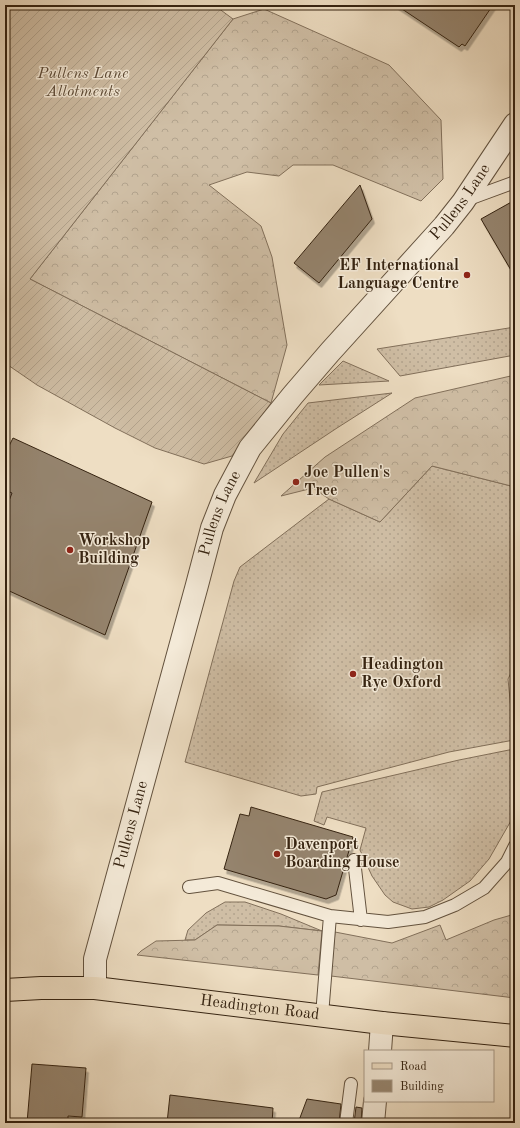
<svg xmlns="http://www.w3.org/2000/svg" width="520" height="1128" font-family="'Old Standard TT',serif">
<defs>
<pattern id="grass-dots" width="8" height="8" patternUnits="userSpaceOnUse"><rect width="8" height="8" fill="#cfbea5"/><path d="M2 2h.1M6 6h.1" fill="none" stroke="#b2a38d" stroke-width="1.8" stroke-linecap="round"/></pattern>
<pattern id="forest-crowns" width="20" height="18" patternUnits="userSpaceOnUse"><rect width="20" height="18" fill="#cfbea5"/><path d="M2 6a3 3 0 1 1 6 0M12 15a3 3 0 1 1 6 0" fill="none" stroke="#b2a38d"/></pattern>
<pattern id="garden-furrows" width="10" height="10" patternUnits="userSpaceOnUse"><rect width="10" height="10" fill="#cfbea5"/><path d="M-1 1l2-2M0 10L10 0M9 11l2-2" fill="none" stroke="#b2a38d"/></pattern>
<filter id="shadow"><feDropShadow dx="2.5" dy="4.5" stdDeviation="0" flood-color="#0004"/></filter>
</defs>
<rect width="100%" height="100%" fill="#eedec3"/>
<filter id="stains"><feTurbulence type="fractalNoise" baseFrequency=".005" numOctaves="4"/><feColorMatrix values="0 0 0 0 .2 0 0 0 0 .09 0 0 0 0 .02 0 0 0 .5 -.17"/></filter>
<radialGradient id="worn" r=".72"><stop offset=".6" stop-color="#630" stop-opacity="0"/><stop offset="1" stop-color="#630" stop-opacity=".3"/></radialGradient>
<path fill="url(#grass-dots)" stroke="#82705b" d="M 515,327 L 515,355 L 400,376 L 377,349 Z
M 343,361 L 389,381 L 319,385 Z
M 392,393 L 337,428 L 254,483 L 283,434 L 308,403 Z
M 432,466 L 515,487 L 515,665 L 508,679 L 514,740 L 449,752 L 317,787 L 316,794 L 301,796 L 185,762 L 234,581 L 240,567 L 329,499 L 380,522 Z
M 514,749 L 515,813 L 512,819 L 489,859 L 470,881 L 443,900 L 429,907 L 412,909 L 393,902 L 385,895 L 372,876 L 360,850 L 366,828 L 327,817 L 324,825 L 314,821 L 322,792 L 459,760 Z
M 225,902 L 245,902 L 281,914 L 322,931 L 279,926 L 217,925 L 195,940 L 185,940 L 188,930 L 206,913 Z"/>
<path fill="url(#forest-crowns)" stroke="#82705b" d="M 264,9 L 389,65 L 441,120 L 443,179 L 421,201 L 333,165 L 293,165 L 279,176 L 247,172 L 209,185 L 261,226 L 272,257 L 287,345 L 271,403 L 30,279 L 233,19 Z
M 515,375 L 515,487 L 432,466 L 380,522 L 329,499 L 313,488 L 281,496 L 325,457 L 415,398 Z
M 515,914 L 515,998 L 331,976 L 335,932 L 392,943 L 440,925 L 446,940 L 494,920 Z
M 217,925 L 279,926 L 322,931 L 318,975 L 137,955 L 141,951 L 156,941 L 195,940 Z"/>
<path fill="url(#garden-furrows)" stroke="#82705b" d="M 5,5 L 214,5 L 233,19 L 30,279 L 271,403 L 232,456 L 204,464 L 155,448 L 115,428 L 37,385 L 5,363 Z"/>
<path fill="#95846e" stroke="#352311" filter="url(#shadow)" d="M 396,5 L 493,5 L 465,46 L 462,44 L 459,47 Z
M 360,185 L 372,219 L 319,283 L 294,263 Z
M 515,200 L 515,277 L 481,219 Z
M 13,438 L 152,502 L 105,635 L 5,589 L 5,511 L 12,493 L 5,490 L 5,454 Z
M 251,807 L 353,837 L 336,895 L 326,899 L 224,869 L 240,814 L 249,816 Z
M 32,1064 L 86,1068 L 82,1117 L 68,1116 L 68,1123 L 27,1123 Z
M 170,1095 L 273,1108 L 272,1123 L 167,1123 Z
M 307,1099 L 341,1104 L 339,1123 L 298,1123 Z
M 356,1107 L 362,1108 L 361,1123 L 354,1123 Z"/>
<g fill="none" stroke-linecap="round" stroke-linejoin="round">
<defs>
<path id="lane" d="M 466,200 L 515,182
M 354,860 L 361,920
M 189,887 L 218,883 L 330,916 L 388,922 L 425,917 L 455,905 L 484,888 L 507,862 L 515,846
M 322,1015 L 330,916
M 346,1123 L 351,1084"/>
<g id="street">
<path id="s1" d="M 95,988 L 95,959 L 197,585 L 212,528 L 225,495 L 250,448 L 293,395 L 330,352 L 444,226 L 463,202 L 515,124"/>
<path d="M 380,1051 L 382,1023"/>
<path d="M 373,1123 L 375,1101"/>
</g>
<g id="primary">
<path id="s2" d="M 5,990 L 41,988 L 95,988 L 382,1023 L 515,1036"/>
</g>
</defs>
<use href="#lane" stroke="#63523e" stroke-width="14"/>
<use href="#street" stroke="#63523e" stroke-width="24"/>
<use href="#primary" stroke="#352311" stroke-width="24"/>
<use href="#lane" stroke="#f4ead8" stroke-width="12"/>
<use href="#street" stroke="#f4ead8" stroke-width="22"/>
<use href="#primary" stroke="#eedec3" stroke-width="22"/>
</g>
<g fill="#8f2418" stroke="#f4ead8" stroke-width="1.5">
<circle cx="467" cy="275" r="4"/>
<circle cx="296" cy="482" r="4"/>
<circle cx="70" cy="550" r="4"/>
<circle cx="353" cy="674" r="4"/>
<circle cx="277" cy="854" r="4"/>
</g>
<g text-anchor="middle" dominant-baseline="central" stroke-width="3" stroke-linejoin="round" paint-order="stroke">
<g font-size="16" font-style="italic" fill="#5c4a36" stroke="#f4ead8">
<text x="83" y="74">Pullens Lane<tspan x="83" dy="18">Allotments</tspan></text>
</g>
<g font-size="16" fill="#352311" stroke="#f4ead8">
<text stroke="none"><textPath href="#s1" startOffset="888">Pullens Lane</textPath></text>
<text stroke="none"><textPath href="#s1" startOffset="492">Pullens Lane</textPath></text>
<text stroke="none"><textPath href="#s1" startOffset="168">Pullens Lane</textPath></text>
<text stroke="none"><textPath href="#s2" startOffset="256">Headington Road</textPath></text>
</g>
<g font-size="16" font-weight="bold" fill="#352311" stroke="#f4ead8" text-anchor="start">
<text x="459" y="266" text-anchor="end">EF International<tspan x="459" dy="18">Language Centre</tspan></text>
<text x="304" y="473">Joe Pullen's<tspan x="304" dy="18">Tree</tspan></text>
<text x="78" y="541">Workshop<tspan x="78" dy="18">Building</tspan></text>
<text x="361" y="665">Headington<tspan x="361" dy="18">Rye Oxford</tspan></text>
<text x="285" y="845">Davenport<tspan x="285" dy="18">Boarding House</tspan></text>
</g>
</g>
<rect width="520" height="1128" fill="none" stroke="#eedec3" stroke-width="20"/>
<rect x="6" y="6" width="508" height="1116" fill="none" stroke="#352311" stroke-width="2"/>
<rect x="10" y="10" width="500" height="1108" fill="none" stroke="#352311"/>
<rect x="364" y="1050" width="130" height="52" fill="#f4ead8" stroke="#a89a88"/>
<rect x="372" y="1063" width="20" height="6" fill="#eedec3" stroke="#a89a88"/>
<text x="400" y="1070" font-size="12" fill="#352311">Road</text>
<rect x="372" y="1080" width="20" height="12" fill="#95846e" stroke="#a89a88"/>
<text x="400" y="1090" font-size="12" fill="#352311">Building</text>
<rect width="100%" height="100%" filter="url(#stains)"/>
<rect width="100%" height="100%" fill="url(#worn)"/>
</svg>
